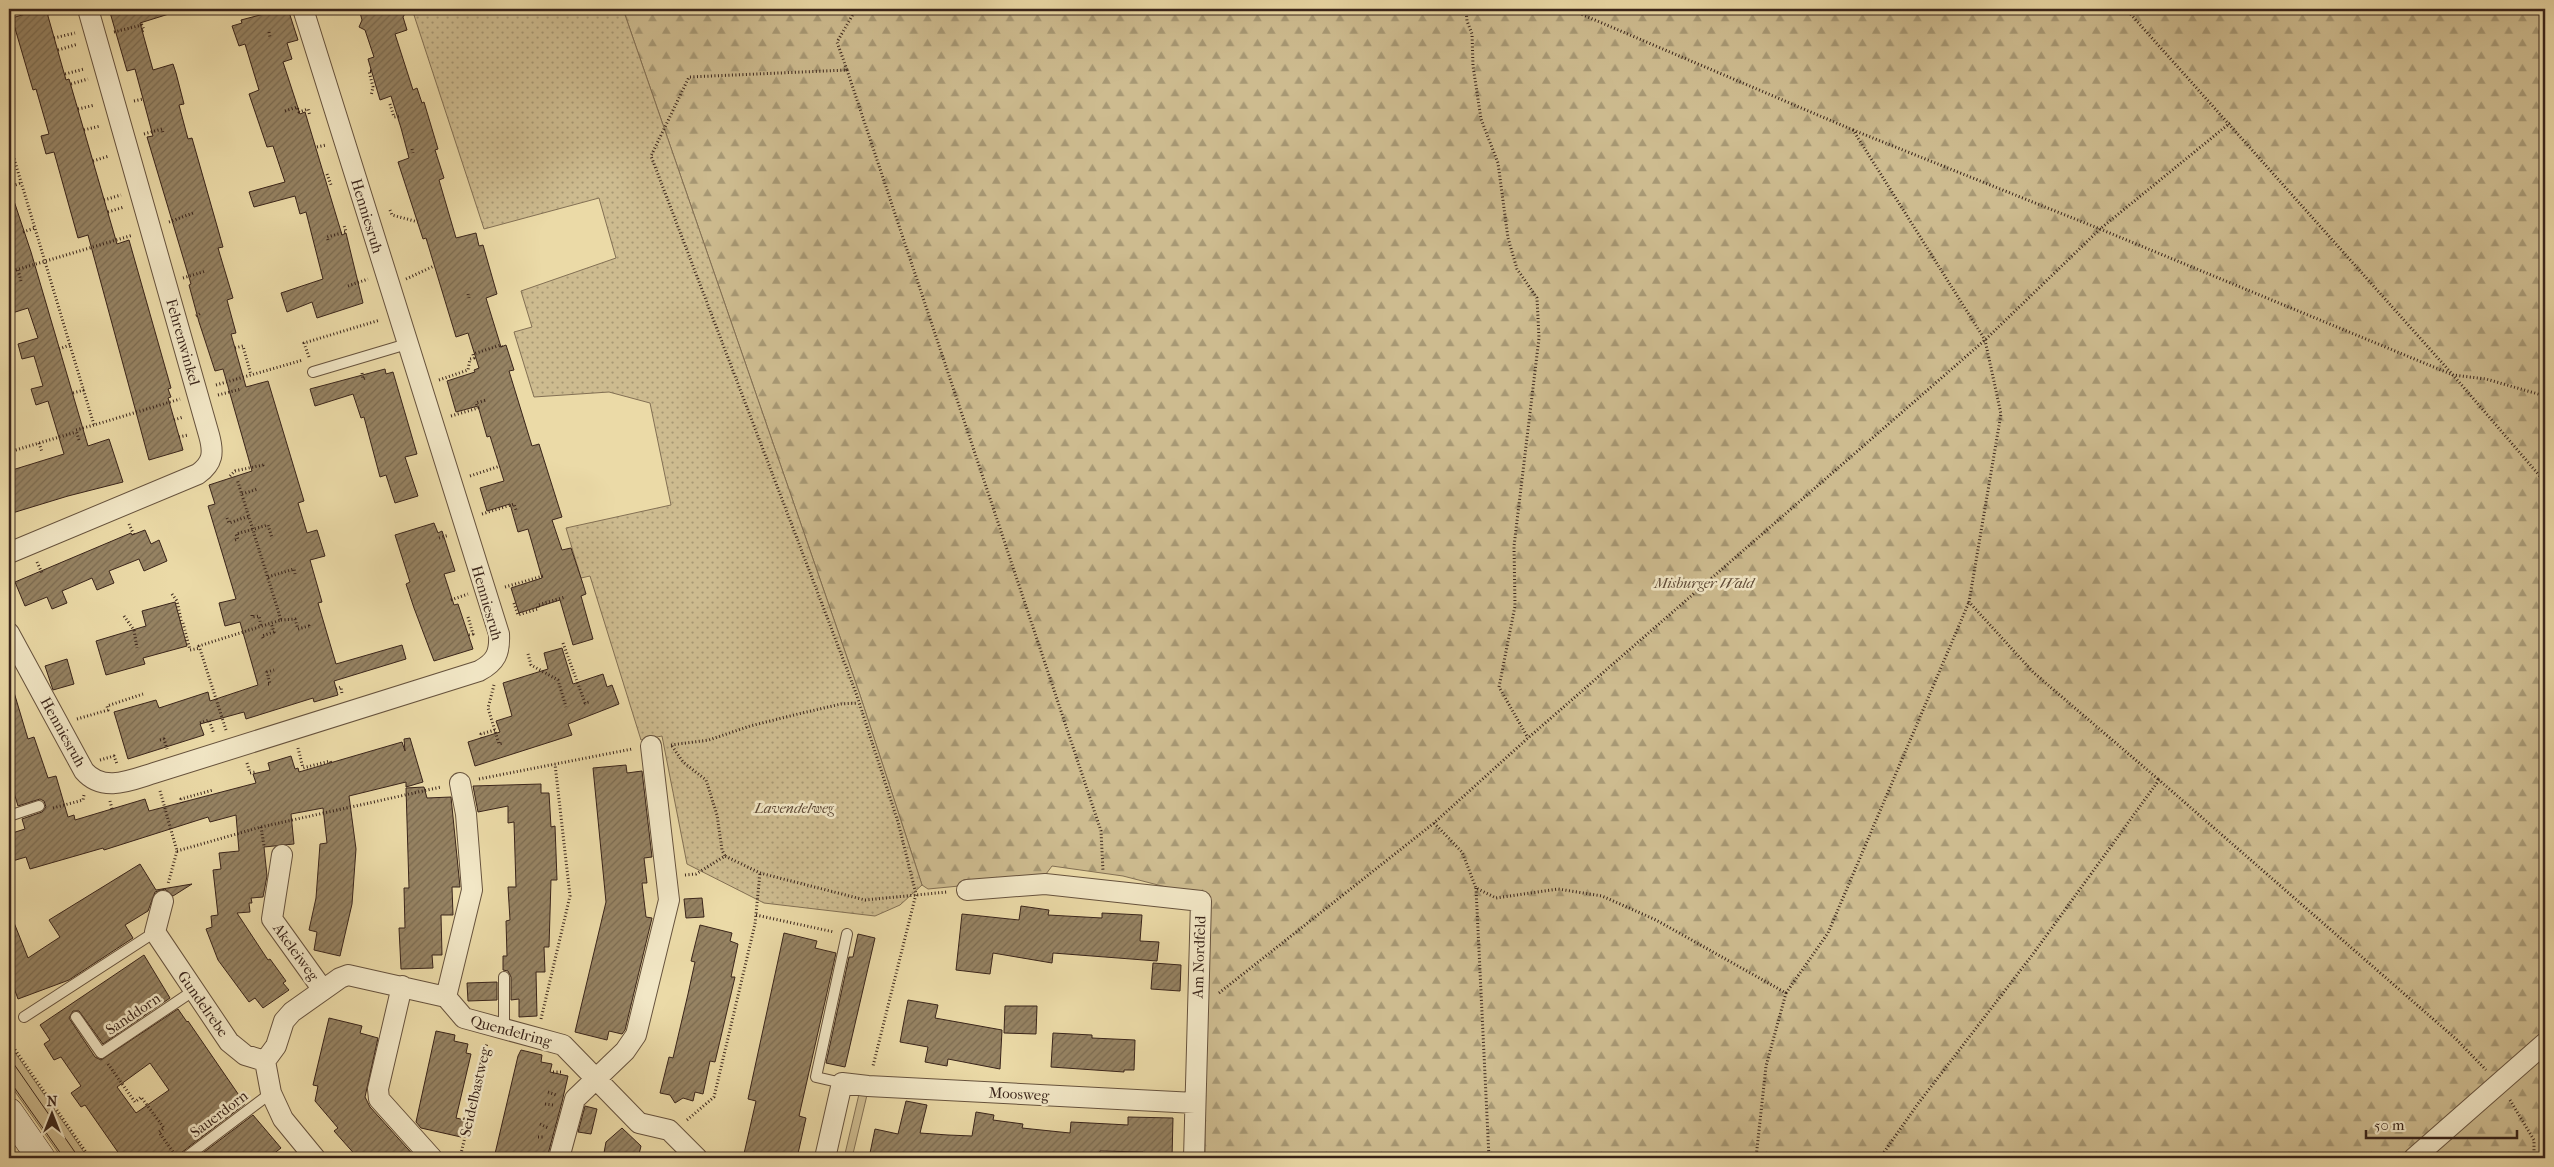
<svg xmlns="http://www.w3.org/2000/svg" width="2554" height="1167" font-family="'IM FELL French Canon',serif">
<defs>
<pattern id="forest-firs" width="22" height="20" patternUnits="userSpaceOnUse" patternTransform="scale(1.25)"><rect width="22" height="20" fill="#cdbb8f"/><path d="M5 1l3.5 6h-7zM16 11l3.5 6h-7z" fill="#a79874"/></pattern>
<pattern id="park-dots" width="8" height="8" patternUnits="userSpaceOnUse" patternTransform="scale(1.25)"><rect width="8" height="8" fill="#cdbb8f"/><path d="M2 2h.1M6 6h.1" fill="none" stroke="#a79874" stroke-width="1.8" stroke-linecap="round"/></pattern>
<pattern id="building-hatch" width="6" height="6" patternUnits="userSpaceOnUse" patternTransform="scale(1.25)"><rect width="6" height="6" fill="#968363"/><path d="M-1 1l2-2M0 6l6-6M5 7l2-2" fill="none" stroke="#7b6b51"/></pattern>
</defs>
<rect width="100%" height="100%" fill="#ebdaa7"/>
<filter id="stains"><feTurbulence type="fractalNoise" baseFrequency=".004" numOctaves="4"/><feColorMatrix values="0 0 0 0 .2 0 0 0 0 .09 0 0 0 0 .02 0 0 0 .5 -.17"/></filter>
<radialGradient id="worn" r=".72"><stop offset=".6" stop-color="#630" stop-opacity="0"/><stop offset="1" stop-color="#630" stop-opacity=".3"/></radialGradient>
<path fill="#cdbb8f" stroke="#837054" d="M 9,1044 L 88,1158 L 62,1158 L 9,1083 Z
M 859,1094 L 867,1095 L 852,1158 L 844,1158 Z"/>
<path fill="url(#forest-firs)" stroke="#837054" d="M 623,9 L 2545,9 L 2545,1158 L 1205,1158 L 1205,897 L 1123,876 L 1052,866 L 1043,878 L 928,889 L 922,885 L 860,695 Z"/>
<path fill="url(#park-dots)" stroke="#837054" d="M 412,9 L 623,9 L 860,695 L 922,885 L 900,905 L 875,916 L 764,903 L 687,864 L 662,736 L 641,740 L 590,576 L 581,578 L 566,528 L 671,505 L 650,403 L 609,392 L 534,397 L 514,332 L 532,327 L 521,291 L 616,258 L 599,198 L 484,229 Z"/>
<path fill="url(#building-hatch)" stroke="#39241a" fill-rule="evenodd" d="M 42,9 L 46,9 L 66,80 L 69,79 L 117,244 L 129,240 L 171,388 L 168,389 L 171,397 L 168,398 L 183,450 L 149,460 L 88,235 L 78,238 L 54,152 L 46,154 L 41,136 L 49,134 L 36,89 L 33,90 L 12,18 Z
M 109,9 L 171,9 L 172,13 L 140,23 L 153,70 L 173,64 L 176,73 L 184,104 L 179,105 L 188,139 L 192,138 L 223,247 L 218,248 L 233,298 L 227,300 L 236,333 L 231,334 L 246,387 L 268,381 L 304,501 L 298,503 L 307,533 L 317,530 L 325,556 L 310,560 L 322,602 L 318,603 L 336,664 L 402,645 L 406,659 L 334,681 L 338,695 L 314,702 L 313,698 L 246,719 L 244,712 L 200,724 L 204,735 L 128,759 L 114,712 L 156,700 L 159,708 L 208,692 L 210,701 L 258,685 L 240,622 L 225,626 L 219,603 L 236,599 L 208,506 L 215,504 L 209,485 L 252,471 L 223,369 L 215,371 L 199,322 L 189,285 L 191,284 L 147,137 L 153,136 L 135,69 L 127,71 Z
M 283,9 L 288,9 L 298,40 L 287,43 L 292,59 L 283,62 L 300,114 L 305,112 L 342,235 L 346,233 L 363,303 L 317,318 L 312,302 L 287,312 L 281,293 L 323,279 L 306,212 L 300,214 L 295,196 L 254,207 L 249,192 L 285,182 L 273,146 L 267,147 L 249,94 L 259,90 L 245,44 L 239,46 L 232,26 L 242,23 L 241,20 Z
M 359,9 L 408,9 L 403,17 L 407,30 L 395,34 L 413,90 L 417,88 L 422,103 L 424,102 L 438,149 L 435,150 L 444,178 L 439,180 L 456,238 L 476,233 L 479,246 L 483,245 L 497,294 L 486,298 L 501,347 L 506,345 L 514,370 L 509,371 L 532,446 L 539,444 L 562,517 L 552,520 L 562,550 L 571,548 L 583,584 L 586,594 L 581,596 L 593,639 L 573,645 L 560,600 L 519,613 L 511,588 L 542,578 L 528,529 L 518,532 L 510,504 L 487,511 L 480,488 L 504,481 L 490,436 L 487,437 L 478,406 L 456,412 L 447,381 L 475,372 L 474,370 L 479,368 L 468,333 L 456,337 L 426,238 L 423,239 L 398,162 L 409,158 L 401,128 L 391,96 L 380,100 L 368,59 L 374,57 L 365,30 L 359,27 L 362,20 Z
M 9,198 L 13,198 L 31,252 L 88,446 L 109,439 L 123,482 L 68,496 L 9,514 L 9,471 L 64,454 L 48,401 L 36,405 L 31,389 L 43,386 L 34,356 L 22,359 L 18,344 L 38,338 L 28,308 L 9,314 Z
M 385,369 L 386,374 L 393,372 L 417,454 L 405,457 L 418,496 L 395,503 L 386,475 L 380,477 L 364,417 L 361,418 L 353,394 L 315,406 L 310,389 Z
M 434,523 L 438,533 L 442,531 L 455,571 L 444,574 L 454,605 L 458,604 L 473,649 L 434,661 L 414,608 L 406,584 L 410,582 L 395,535 Z
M 145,530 L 151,544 L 159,540 L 167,561 L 144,571 L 139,559 L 109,571 L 114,583 L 97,590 L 92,578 L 62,591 L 67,603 L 52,609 L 47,597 L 25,606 L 15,582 L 131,533 L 132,535 Z
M 175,602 L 187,646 L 143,658 L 145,664 L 106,675 L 96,641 L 146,626 L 142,611 Z
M 562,648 L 573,684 L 603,674 L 607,687 L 612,685 L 619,704 L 568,724 L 572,735 L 475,766 L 468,742 L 500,732 L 496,721 L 512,716 L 503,683 L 548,669 L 544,653 Z
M 67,659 L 74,684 L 53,690 L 45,666 Z
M 9,689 L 13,689 L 28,739 L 34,737 L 48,778 L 56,776 L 68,817 L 74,815 L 75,820 L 145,799 L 149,811 L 256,783 L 253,774 L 270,770 L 268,763 L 291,756 L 295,769 L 298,768 L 299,772 L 402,742 L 405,751 L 404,739 L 410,738 L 423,782 L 406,787 L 406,782 L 349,796 L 356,849 L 352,904 L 340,956 L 314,950 L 317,932 L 309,930 L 316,898 L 320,844 L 327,843 L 323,808 L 291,814 L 294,844 L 264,847 L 267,876 L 263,897 L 251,898 L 252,903 L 249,903 L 250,912 L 237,913 L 268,960 L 270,959 L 286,981 L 283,983 L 289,990 L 263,1008 L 255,998 L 249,1002 L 218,960 L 206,929 L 212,927 L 211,916 L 218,915 L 213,870 L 221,869 L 219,853 L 239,851 L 236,815 L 210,822 L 208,817 L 104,850 L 103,848 L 30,869 L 26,857 L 9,862 L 9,834 L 25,829 L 22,819 L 42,812 L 46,807 L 44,801 L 40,799 L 18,806 L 9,776 Z
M 626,765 L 627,773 L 642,771 L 652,857 L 644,858 L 647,883 L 642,883 L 646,917 L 652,918 L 625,1030 L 622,1034 L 609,1031 L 607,1040 L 575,1032 L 606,902 L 593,768 Z
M 541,784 L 541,793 L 549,793 L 551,827 L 555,826 L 557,880 L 551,880 L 549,947 L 544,947 L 545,972 L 536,972 L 537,1016 L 519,1017 L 519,999 L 511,1000 L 511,977 L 508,971 L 503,970 L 503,956 L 507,956 L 506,921 L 510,920 L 508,887 L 516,887 L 514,822 L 508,823 L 508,806 L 478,812 L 473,786 Z
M 424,787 L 427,798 L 451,797 L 460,887 L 452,887 L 453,915 L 441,915 L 442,955 L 432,955 L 433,968 L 401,969 L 399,928 L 405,928 L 404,888 L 409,888 L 406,788 Z
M 140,864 L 156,890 L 192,884 L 173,896 L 165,889 L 155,892 L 148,911 L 125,925 L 133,938 L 69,980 L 18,999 L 9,974 L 9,910 L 28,958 L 60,937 L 49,920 Z
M 702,898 L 704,917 L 686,918 L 684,899 Z
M 1021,906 L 1049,910 L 1048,915 L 1102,918 L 1102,913 L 1142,915 L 1140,941 L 1159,942 L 1157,961 L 1053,953 L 1052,963 L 993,953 L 990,974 L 956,970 L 962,914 L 1019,920 Z
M 700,925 L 732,933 L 730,941 L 738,944 L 731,977 L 735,977 L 715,1062 L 710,1061 L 703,1094 L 695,1092 L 693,1101 L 683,1098 L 675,1103 L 670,1095 L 660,1093 L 669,1057 L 673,1058 L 688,994 L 695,962 L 691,961 Z
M 784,933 L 817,941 L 815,948 L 836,953 L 799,1116 L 806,1118 L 797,1158 L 743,1158 L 756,1101 L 748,1099 Z
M 858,934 L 875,938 L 845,1067 L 826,1063 L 849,957 L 853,957 Z
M 144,955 L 170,998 L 103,1044 L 79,1011 L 73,1011 L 69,1018 L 95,1057 L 101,1060 L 178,1009 L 187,1022 L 188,1021 L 245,1104 L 181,1153 L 178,1158 L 122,1158 L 85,1105 L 81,1107 L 71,1093 L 81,1086 L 61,1057 L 54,1060 L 44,1044 L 50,1040 L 40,1025 ZM 150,1063 L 169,1090 L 136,1113 L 117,1087 Z
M 1153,963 L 1181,965 L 1180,991 L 1151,989 Z
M 497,982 L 497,1000 L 468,1001 L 467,983 Z
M 908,1000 L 938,1005 L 935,1018 L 1002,1030 L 1000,1069 L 948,1059 L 947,1066 L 925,1062 L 928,1047 L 900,1042 Z
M 1005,1006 L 1037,1006 L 1036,1034 L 1004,1033 Z
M 329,1018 L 362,1026 L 360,1033 L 378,1038 L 365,1097 L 370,1107 L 416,1158 L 358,1158 L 334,1131 L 338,1128 L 315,1101 L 318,1086 L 313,1085 Z
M 436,1031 L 455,1035 L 454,1041 L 468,1044 L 466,1053 L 471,1054 L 456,1118 L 465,1120 L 461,1137 L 421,1128 L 416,1122 Z
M 1053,1033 L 1092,1035 L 1092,1038 L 1135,1040 L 1134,1070 L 1124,1070 L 1124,1072 L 1051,1067 Z
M 521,1050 L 542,1055 L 541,1062 L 552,1064 L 550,1072 L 568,1076 L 562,1102 L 547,1158 L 494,1158 L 518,1056 Z
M 906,1101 L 927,1105 L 920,1133 L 948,1135 L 972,1136 L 976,1112 L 994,1115 L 993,1120 L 1023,1124 L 1022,1128 L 1070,1133 L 1071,1122 L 1128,1125 L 1128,1117 L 1173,1118 L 1172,1158 L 1143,1158 L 1143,1152 L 1100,1151 L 1099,1158 L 869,1158 L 875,1129 L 898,1134 Z
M 585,1106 L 597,1109 L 591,1134 L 578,1132 Z
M 253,1115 L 281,1148 L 268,1158 L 196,1158 Z
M 622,1128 L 641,1146 L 638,1158 L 603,1158 L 606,1142 Z"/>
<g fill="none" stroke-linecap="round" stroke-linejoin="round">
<defs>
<path id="lane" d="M 313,372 L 407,344
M 9,816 L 39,806
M 24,1017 L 155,932
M 76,1017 L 101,1053 L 193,991
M 504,1029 L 504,977
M 842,1083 L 816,1077 L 847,934
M 185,1158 L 271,1093"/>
<path id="street" d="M 9,553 L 198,474 C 213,463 214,453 209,435 L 88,9
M 9,633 L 84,771 C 103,793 131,780 154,773 L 479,671 C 496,662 500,653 499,634 L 303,9
M 282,855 L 272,919 L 323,990
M 967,890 L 1045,884 L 1201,901 L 1194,1158
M 163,901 L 155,932 L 229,1042 L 245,1055 L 265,1061
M 402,986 L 378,1089 L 379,1099 L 432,1158
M 446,997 L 472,890 L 466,814 L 460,783
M 315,1158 L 283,1119 L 271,1093 L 265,1061 L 276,1046 L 284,1021 L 292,1012 L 340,978 L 348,975 L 446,997 L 464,1018 L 563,1045 L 639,1123 L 669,1130 L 697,1158
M 559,1158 L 575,1099 L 625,1051 L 636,1035 L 669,900 L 651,746
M 825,1158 L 842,1083 L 868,1086 L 1195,1103
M 2414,1158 L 2545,1043"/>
<path id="secondary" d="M 9,1112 L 41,1158"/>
</defs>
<use href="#lane" stroke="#66523d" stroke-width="12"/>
<use href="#street" stroke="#66523d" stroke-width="22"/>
<use href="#secondary" stroke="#39241a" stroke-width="29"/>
<path stroke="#39241a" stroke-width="3" stroke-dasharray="1 2.5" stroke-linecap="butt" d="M 856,9 L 837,42 L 847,70 L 689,77 L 651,156 L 856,693 L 898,822 L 916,894 L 873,1066
M 1466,9 L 1467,21 L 1472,34 L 1473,66 L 1481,119 L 1498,163 L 1508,238 L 1517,269 L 1537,298 L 1539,338 L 1514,546 L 1515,606 L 1499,687 L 1528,738
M 1569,9 L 1853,130 L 1985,340 L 2001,414 L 1969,602 L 2034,673 L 2159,780
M 2126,9 L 2453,375 L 2545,482
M 48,14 L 67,9
M 114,32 L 142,25 L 144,30 L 142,31
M 269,32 L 270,37
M 54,38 L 75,33
M 58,50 L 78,44
M 847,70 L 1101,831 L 1103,871
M 371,71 L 369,71 L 373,87 L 371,96
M 65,74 L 84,69
M 71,84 L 88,79
M 134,101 L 143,99
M 390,104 L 394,117 L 399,116
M 78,109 L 95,105
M 285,111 L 297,107 L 299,112 L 308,109 L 310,116
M 84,130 L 100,126
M 1853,130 L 2100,229 L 2453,375 L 2486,379 L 2545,396
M 144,134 L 162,129 L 163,133
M 9,142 L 94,425 L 180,399
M 317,147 L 326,145
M 412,149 L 413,153
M 93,161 L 109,156
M 327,174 L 331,185
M 9,187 L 21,183
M 104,200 L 121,195
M 390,210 L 392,215 L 418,222
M 108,212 L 124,207
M 169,222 L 193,213
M 23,232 L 35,228
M 328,240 L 327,237 L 346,232 L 344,225
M 18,270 L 21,281
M 9,272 L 133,235
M 183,278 L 206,271
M 406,279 L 434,266
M 348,286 L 368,279
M 468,294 L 469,298
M 196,316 L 201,313
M 235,348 L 243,346 L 251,375
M 59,349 L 70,345
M 309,357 L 304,343 L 380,320
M 362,373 L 363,379 L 365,378
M 439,380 L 468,370 L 470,359 L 474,358 L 473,354 L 501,345 L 502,347
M 216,385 L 303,360
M 73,393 L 84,390
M 218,395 L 241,389
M 451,416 L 478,408 L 476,403 L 486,400
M 174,420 L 183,417
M 179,437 L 188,435
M 79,440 L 76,430 L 94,425
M 39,443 L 42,452
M 9,452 L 76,432
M 230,476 L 235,471 L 263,465 L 263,463
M 470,476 L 500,466
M 242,494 L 258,489
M 482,514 L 514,504 L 516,510
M 227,518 L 229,523 L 249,516
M 129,524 L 134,535
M 439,538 L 449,535
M 235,540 L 238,539 L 236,534 L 268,525 L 272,538
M 37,562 L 42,573
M 268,577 L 294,569 L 295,574
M 505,587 L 543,576
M 172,594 L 177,601 L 182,624
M 451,600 L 468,594
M 514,603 L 518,615 L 538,609 L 538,605 L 565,597
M 252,615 L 252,617 L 259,616 L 261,626
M 124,616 L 134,630 L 137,648
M 468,617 L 473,634 L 469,635
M 281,620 L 295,619 L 298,629 L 309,626 L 309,628
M 183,623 L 190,650 L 200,648
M 263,638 L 262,636 L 274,632 L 271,623
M 563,643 L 585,703 L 589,702
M 528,654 L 531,665 L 558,680 L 566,707
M 268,684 L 270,684 L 267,672 L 274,670
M 494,685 L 488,708 L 499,744 L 503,743
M 336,689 L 341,687 L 342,694
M 77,719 L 108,710 L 107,706 L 143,694
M 200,723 L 209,720 L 214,734
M 226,730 L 199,646 L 281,620 L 237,479
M 482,738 L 481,734 L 495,730
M 160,740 L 164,739 L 167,749
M 671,745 L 709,740 L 750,726 L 798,714 L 841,704 L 858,703
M 672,746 L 683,762 L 706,780 L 717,815 L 722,850 L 725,856
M 298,748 L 303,768 L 330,761 L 331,763
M 100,760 L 114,756 L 117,764
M 247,763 L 250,773 L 255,772 L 255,774
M 479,779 L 632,749
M 160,791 L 177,851 L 168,884
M 110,801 L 112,809
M 182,803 L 181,799 L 213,790
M 53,808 L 83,800 L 84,795
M 1434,823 L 1462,852 L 1476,888 L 1496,898 L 1558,889 L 1602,896 L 1656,920 L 1786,993 L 1766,1066 L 1756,1158
M 261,827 L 264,846
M 177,851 L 261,827 L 441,787
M 685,875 L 696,874 L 725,856 L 760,873 L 865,900 L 947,892
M 1476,888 L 1489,1158
M 756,915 L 834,932
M 1219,993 L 1434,823 L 1528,738 L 1985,340 L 2100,229 L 2230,123
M 1786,993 L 1828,933 L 1969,602
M 541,1019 L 570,896 L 555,764
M 9,1041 L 90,1158
M 108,1064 L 135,1102 L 141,1097 L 164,1128 L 159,1132 L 173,1152
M 553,1072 L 561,1072
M 548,1092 L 556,1095
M 2510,1100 L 2534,1140 L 2534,1158
M 545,1104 L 553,1105
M 687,1120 L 714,1097 L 755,924 L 760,873
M 540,1124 L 548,1128
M 538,1137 L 545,1137
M 460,1158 L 487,1043
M 533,1158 L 533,1157
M 1880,1158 L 1917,1105 L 2033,954 L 2159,780 L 2456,1039 L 2486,1070"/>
<use href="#lane" stroke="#f2e7c6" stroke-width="10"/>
<use href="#street" stroke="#f2e7c6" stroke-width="20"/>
<use href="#secondary" stroke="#f2e7c6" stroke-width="28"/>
<path stroke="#39241a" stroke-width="1" d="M 9,1057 L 79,1158
M 9,1080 L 64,1158"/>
</g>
<g text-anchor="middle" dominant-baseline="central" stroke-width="5" stroke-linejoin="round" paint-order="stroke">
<g font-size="15" fill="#39241a" stroke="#f2e7c6">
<text transform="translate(367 216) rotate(73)">Henniesruh</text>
<text transform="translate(183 342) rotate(74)">Fehrenwinkel</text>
<text transform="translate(487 603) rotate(74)">Henniesruh</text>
<text transform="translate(63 732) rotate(61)">Henniesruh</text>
<text transform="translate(296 952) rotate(54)">Akeleiweg</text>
<text transform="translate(1199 957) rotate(-88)">Am Nordfeld</text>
<text transform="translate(203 1004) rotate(55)">Gundelrebe</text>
<text transform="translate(133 1014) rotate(-34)">Sanddorn</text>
<text transform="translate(511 1031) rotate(15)">Quendelring</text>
<text transform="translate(475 1092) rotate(-77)">Seidelbastweg</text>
<text transform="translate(1019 1094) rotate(3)">Moosweg</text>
<text transform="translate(219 1114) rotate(-37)">Sauerdorn</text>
</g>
<g font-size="15" font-style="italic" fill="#5e4a37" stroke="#f2e7c6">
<text x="1704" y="583">Misburger Wald</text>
<text x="794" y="808">Lavendelweg</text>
</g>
</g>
<rect width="2554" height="1167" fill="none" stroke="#ebdaa7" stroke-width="30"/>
<rect x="10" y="10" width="2534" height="1147" fill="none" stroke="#39241a" stroke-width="2.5"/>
<rect x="15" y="15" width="2524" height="1137" fill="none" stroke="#39241a"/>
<g transform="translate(52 1114)" stroke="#f2e7c6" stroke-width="4" paint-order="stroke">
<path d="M0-4L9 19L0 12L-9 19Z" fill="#39241a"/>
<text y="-8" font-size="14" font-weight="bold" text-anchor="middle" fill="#39241a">N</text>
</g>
<path d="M2366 1130v8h151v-8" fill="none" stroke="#39241a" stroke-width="2.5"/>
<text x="2374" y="1130" font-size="15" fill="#39241a" stroke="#f2e7c6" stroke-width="4" paint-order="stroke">50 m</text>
<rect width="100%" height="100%" filter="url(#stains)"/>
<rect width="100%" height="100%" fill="url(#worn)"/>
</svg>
